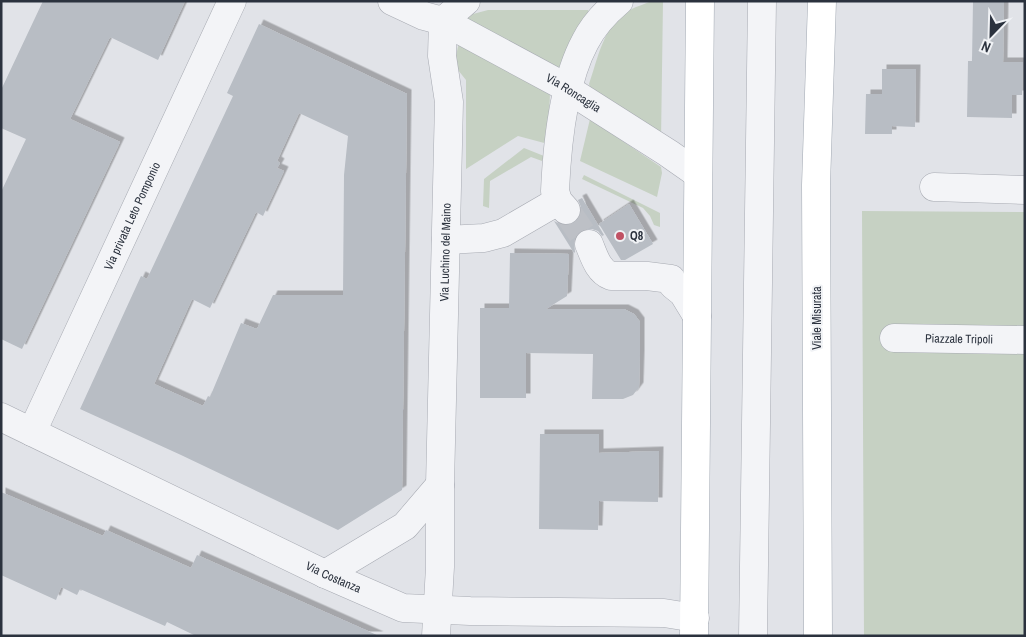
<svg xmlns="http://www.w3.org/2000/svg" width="1026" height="637" font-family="'Archivo Narrow',sans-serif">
<defs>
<filter id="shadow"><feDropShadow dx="4.5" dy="-4.5" stdDeviation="0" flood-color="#0004"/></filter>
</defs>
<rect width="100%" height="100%" fill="#e1e3e8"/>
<path fill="#c6d1c3" d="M 652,1 L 663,1 L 661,140 L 590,88 L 589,84 C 598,58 604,23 630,10 C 637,6 645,4 652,1 Z
M 488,10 L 588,10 L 590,14 L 567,76 L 466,20 L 473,14 Z
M 459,42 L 550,93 L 548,144 L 518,136 L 466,169 L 466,80 L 454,65 Z
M 590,119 L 661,167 L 662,173 L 657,197 L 580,161 Z
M 524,148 L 544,156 L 542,161 L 531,157 L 490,181 L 489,208 L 483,206 L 484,179 Z
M 584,175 L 660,213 L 660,227 L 654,225 L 650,216 L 643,208 L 582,179 Z
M 862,211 L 1025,212 L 1025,636 L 864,636 Z"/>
<path fill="#b8bdc4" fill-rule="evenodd" filter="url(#shadow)" d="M 43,1 L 185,1 L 158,60 L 110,37 L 70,119 L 120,142 L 22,349 L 1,339 L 1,192 L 26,139 L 1,128 L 1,90 Z
M 973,1 L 1004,1 L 1003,62 L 1023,62 L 1022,95 L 1012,95 L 1012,118 L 967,117 L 968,61 L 972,61 Z
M 259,24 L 407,94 L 402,490 L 338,530 L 181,455 L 80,409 L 141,276 L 147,279 L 233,96 L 227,93 ZM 299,113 L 348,136 L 344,175 L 343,295 L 273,295 L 257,329 L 241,323 L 210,397 L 208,396 L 203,406 L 154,384 L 192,299 L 210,308 L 256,212 L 263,216 L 284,171 L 277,168 L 280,163 L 277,161 Z
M 882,69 L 916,69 L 915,127 L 892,126 L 892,134 L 865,134 L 866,94 L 882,94 Z
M 582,198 L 604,235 L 602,236 L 598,231 L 592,229 L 583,230 L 577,234 L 574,241 L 575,252 L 574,253 L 554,221 L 562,225 L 569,225 L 576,222 L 581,214 L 581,207 L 578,200 Z
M 629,204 L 653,244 L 625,260 L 621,260 L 599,224 Z
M 510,253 L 569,254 L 567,296 L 546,309 L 624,309 L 634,314 L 640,322 L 640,355 L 639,387 L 633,395 L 623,399 L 592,399 L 593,354 L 526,353 L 526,398 L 480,398 L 480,308 L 509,308 Z
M 540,434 L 599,434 L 599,453 L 659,451 L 658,502 L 599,501 L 598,530 L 539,529 Z
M 1,492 L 103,536 L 106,530 L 191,568 L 197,555 L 379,636 L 196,636 L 167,622 L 165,626 L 80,589 L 77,595 L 61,587 L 56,600 L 1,575 Z"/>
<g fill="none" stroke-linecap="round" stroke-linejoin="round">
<path stroke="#bdc0c6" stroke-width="28" stroke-dasharray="28 14" stroke-linecap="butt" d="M 566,210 L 589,244"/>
<defs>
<g id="minor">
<path id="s1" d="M 392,1 L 424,16 L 443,21 L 558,83 L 668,153 L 698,174"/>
<path d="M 443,21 L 466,1"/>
<path d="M 934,187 L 1025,190"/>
<path d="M 566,210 L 558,201 L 555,191 C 557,145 563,83 585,42 C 593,26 606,12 619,1"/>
<path d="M 446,240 L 484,238 L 503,233 L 558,201"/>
<path d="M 589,244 C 594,256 598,271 611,276 L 647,276 L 671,279 L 673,285 L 683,293 L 697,316"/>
<path id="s2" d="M 894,338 L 1025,340"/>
<path id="s3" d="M 1,417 L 325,574 L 403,608 L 470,611 L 664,613 L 695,618"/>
<path id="s4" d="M 32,432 L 232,1"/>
<path d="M 325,574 L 405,526 L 440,485"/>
<path id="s5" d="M 436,636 L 440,567 L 440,485 L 449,102 L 442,56 L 443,21"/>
<path d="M 753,636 L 762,1"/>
</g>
<path id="major" d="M 694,636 L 700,1
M 818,636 L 816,185 L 822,1"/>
</defs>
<use href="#minor" stroke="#a7aab2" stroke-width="29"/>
<use href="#major" stroke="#a1a8b2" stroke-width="29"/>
<use href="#minor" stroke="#f3f4f7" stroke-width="28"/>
<use href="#major" stroke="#fff" stroke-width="28"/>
</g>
<circle fill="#c05264" stroke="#f0f2f5" stroke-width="2" cx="620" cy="236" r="5"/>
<g text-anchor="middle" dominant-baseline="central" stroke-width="4" stroke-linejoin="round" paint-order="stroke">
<g font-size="12" fill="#2b323e" stroke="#f0f2f5">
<text stroke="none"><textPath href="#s1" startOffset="204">Via Roncaglia</textPath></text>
<text stroke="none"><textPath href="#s4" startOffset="238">Via privata Leto Pomponio</textPath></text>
<text stroke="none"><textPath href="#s5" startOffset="384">Via Luchino del Maino</textPath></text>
<text transform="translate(817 318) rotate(-90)">Viale Misurata</text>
<text stroke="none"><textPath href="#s2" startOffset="65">Piazzale Tripoli</textPath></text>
<text stroke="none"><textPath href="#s3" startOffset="369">Via Costanza</textPath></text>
</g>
<g font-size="12" font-weight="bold" fill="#2b323e" stroke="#f0f2f5" text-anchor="start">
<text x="630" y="236">Q8</text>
</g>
</g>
<rect width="1026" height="637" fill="none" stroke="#2b323e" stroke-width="5"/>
<g transform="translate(991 35) rotate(203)" stroke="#f0f2f5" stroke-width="4" paint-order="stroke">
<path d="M0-4L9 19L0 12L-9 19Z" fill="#2b323e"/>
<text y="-8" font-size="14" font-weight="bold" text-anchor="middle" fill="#2b323e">N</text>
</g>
</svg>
